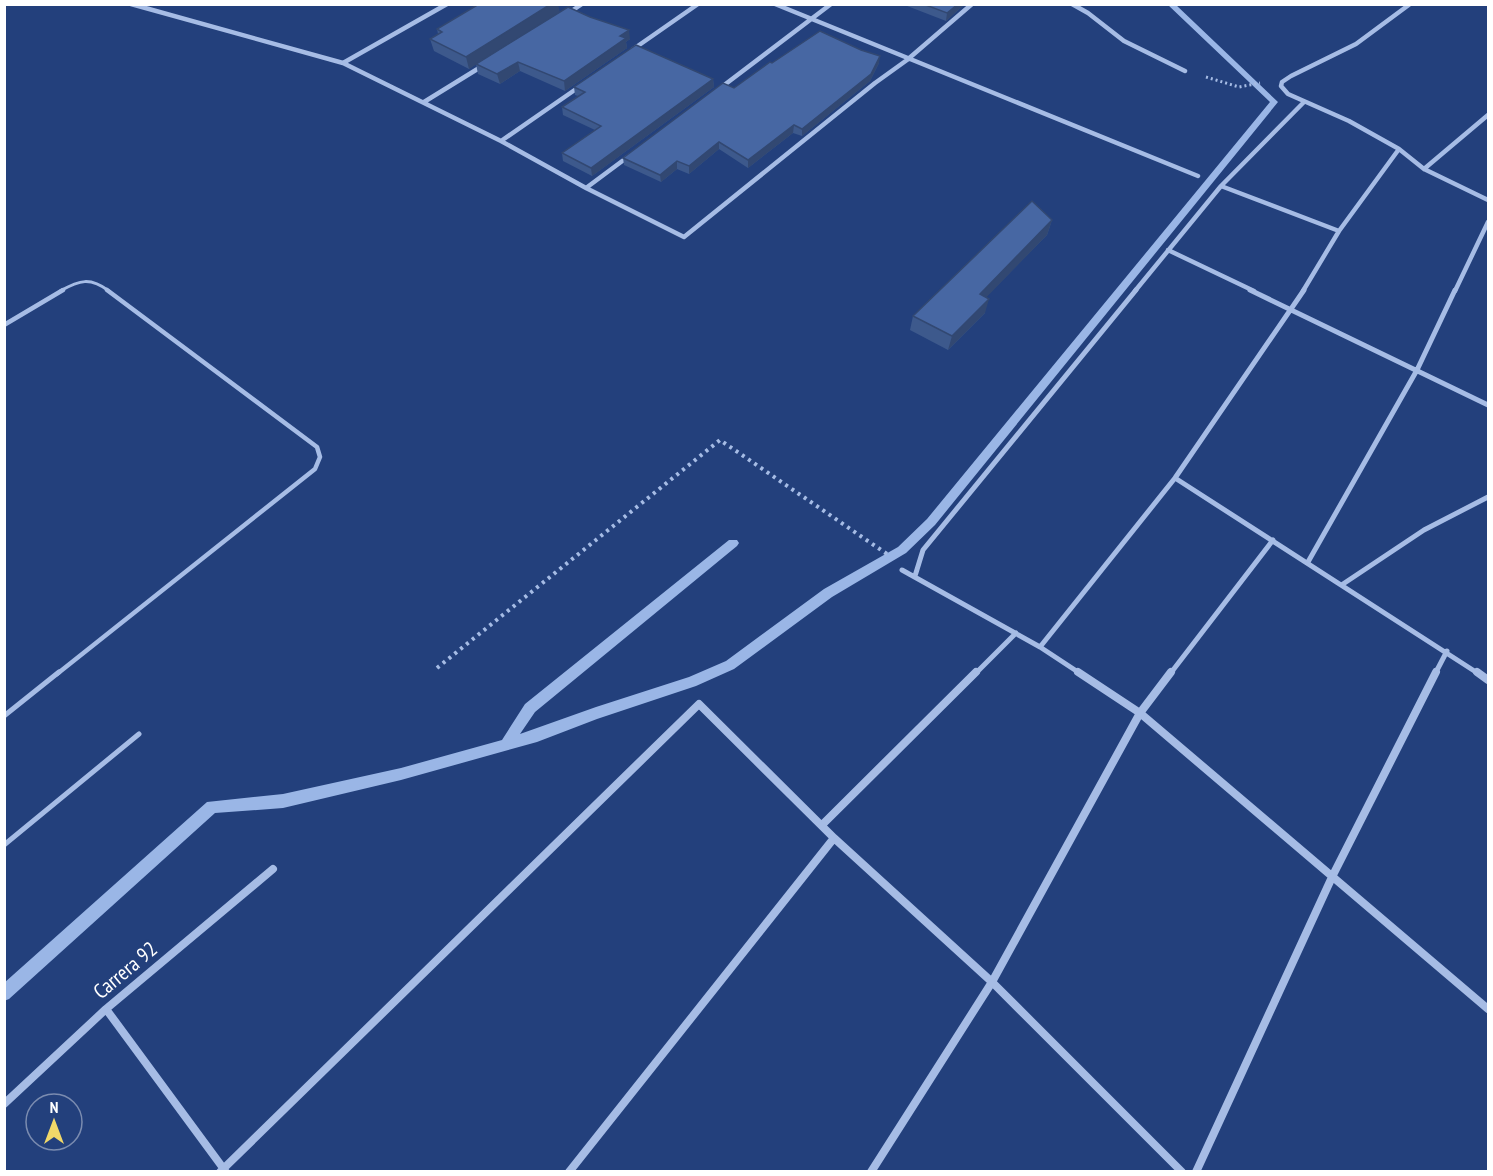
<svg xmlns="http://www.w3.org/2000/svg" width="1493" height="1176" font-family="'PT Sans Narrow',sans-serif">
<rect width="100%" height="100%" fill="#23407c"/>
<g fill="none" stroke-linecap="round" stroke-linejoin="round">
<path fill="#9ab6e6" fill-rule="evenodd" d="M 1167,4 L 1175,4 L 1278,102 L 935,525 L 906,553 L 832,597 L 734,669 L 696,686 L 597,719 L 537,742 L 401,780 L 283,808 L 215,813 L 9,999 L 4,1001 L 4,983 L 207,802 L 283,794 L 401,768 L 502,740 L 525,704 L 729,540 L 737,540 L 739,543 L 737,546 L 535,712 L 520,734 L 596,707 L 689,677 L 726,661 L 824,589 L 898,547 L 927,519 L 1270,102 Z"/>
<path stroke="#a6bce5" stroke-width="3" stroke-dasharray="2 3" stroke-linecap="butt" d="M 1206,77 L 1239,87 L 1260,83"/>
<path stroke="#a6bce5" stroke-width="4" stroke-dasharray="3 4.5" stroke-linecap="butt" d="M 437,668 L 720,440 L 887,554"/>
<path stroke="#a6bce5" stroke-width="3" d="M 60,291 C 80,280 90,277 109,291"/>
<path stroke="#a6bce5" stroke-width="4.5" d="M 4,325 L 63,290
M 57,674 L 315,469 L 320,457 L 317,447 L 107,290"/>
<path stroke="#a6bce5" stroke-width="5" d="M 4,716 L 59,672
M 4,845 L 139,734"/>
<path stroke="#a6bce5" stroke-width="4.5" d="M 131,4 L 343,63 L 501,141 L 586,188 L 684,237 L 875,83 L 907,60 L 972,4
M 775,4 L 1198,176
M 1072,4 L 1088,13 L 1124,41 L 1185,71
M 1410,4 L 1356,44 L 1291,76 L 1282,82 L 1281,86 L 1288,94 L 1349,121 L 1399,149 L 1424,169 L 1488,200
M 567,14 L 582,4
M 632,50 L 698,4
M 343,63 L 447,4
M 719,89 L 831,4
M 424,102 L 484,65
M 501,141 L 579,87
M 1424,169 L 1488,115
M 1221,186 L 1339,231
M 586,188 L 629,156
M 1168,250 L 1254,291
M 1135,291 L 1221,186 L 1304,102
M 1303,291 L 1339,231 L 1399,149
M 1455,291 L 1488,222"/>
<path stroke="#a6bce5" stroke-width="5" d="M 1250,290 L 1488,405
M 1175,478 L 1479,674
M 1308,562 L 1417,370 L 1455,290
M 902,570 L 1040,647 L 1081,674
M 915,576 L 923,550 L 1136,290
M 1343,584 L 1424,530 L 1488,497
M 1040,647 L 1175,478 L 1304,290
M 975,674 L 1016,633
M 1170,674 L 1273,540
M 1435,674 L 1447,651"/>
<path stroke="#a6bce5" stroke-width="8" d="M 1078,672 L 1140,713 L 1488,1009
M 1477,672 L 1488,680
M 823,824 L 976,672
M 106,1009 L 226,1172
M 4,1104 L 106,1009 L 273,869
M 220,1172 L 699,704 L 834,838 L 992,982 L 1182,1172
M 569,1172 L 834,838
M 871,1172 L 992,982 L 1140,713 L 1171,672
M 1196,1172 L 1333,875 L 1436,672"/>
</g>
<path fill="#3d598c" d="M 902,4 L 965,4 L 946,21 Z
M 560,12 L 630,39 L 626,42 L 627,48 L 565,91 L 520,71 L 500,84 L 478,74 L 476,64 L 469,69 L 434,51 L 430,39 L 438,34 L 437,29 Z
M 879,63 L 870,81 L 802,136 L 793,133 L 748,168 L 719,149 L 689,174 L 677,169 L 661,182 L 624,165 L 623,158 L 734,88 Z
M 713,79 L 714,87 L 592,176 L 563,161 L 562,153 L 595,130 L 563,115 L 562,107 L 578,96 L 575,95 L 574,87 Z
M 1052,220 L 1047,235 L 986,297 L 985,313 L 948,350 L 910,330 L 913,316 Z"/>
<path fill="#324872" d="M 551,4 L 558,4 L 560,13 L 469,69 L 466,57 Z
M 958,4 L 965,4 L 946,21 L 947,13 Z
M 629,30 L 630,39 L 626,42 L 627,48 L 565,91 L 564,81 L 620,36 Z
M 880,56 L 879,63 L 870,81 L 802,136 L 802,129 Z
M 518,62 L 520,71 L 500,84 L 497,74 Z
M 713,79 L 714,87 L 592,176 L 591,168 Z
M 794,125 L 793,133 L 748,168 L 748,160 Z
M 719,142 L 719,149 L 689,174 L 689,166 Z
M 677,161 L 677,169 L 661,182 L 660,175 Z
M 1052,220 L 1047,235 L 976,308 L 980,294 Z
M 989,299 L 985,313 L 948,350 L 952,336 Z"/>
<path fill="#4767a3" stroke="#324872" stroke-width="1.5" d="M 479,4 L 551,4 L 466,57 L 430,39 L 442,32 L 437,29 Z
M 923,4 L 958,4 L 947,13 Z
M 568,7 L 590,17 L 629,30 L 620,36 L 626,38 L 564,81 L 518,62 L 497,74 L 476,64 Z
M 820,31 L 861,50 L 880,56 L 871,74 L 802,129 L 794,125 L 748,160 L 719,142 L 689,166 L 677,161 L 660,175 L 623,158 L 723,83 L 734,88 L 770,62 L 772,63 Z
M 636,45 L 713,79 L 591,168 L 562,153 L 601,126 L 562,107 L 585,92 L 574,87 Z
M 1032,201 L 1052,220 L 980,294 L 989,299 L 952,336 L 913,316 Z"/>
<g text-anchor="middle" dominant-baseline="central" stroke-width="5" stroke-linejoin="round" paint-order="stroke">
<g font-size="21" fill="#fff" stroke="#23407c">
<text transform="translate(125 970) rotate(-40)">Carrera 92</text>
</g>
</g>
<rect width="1493" height="1176" fill="none" stroke="#ffffff" stroke-width="12"/>
<g transform="translate(54 1122)"><circle r="28" fill="#23407c" stroke="#7b8cb0" stroke-width="1.5"/>
<path d="M0-4.5L10 22L0 15L-10 22Z" fill="#f1d869"/>
<text y="-9" font-size="16" font-weight="bold" text-anchor="middle" fill="#ffffff">N</text>
</g>
</svg>
